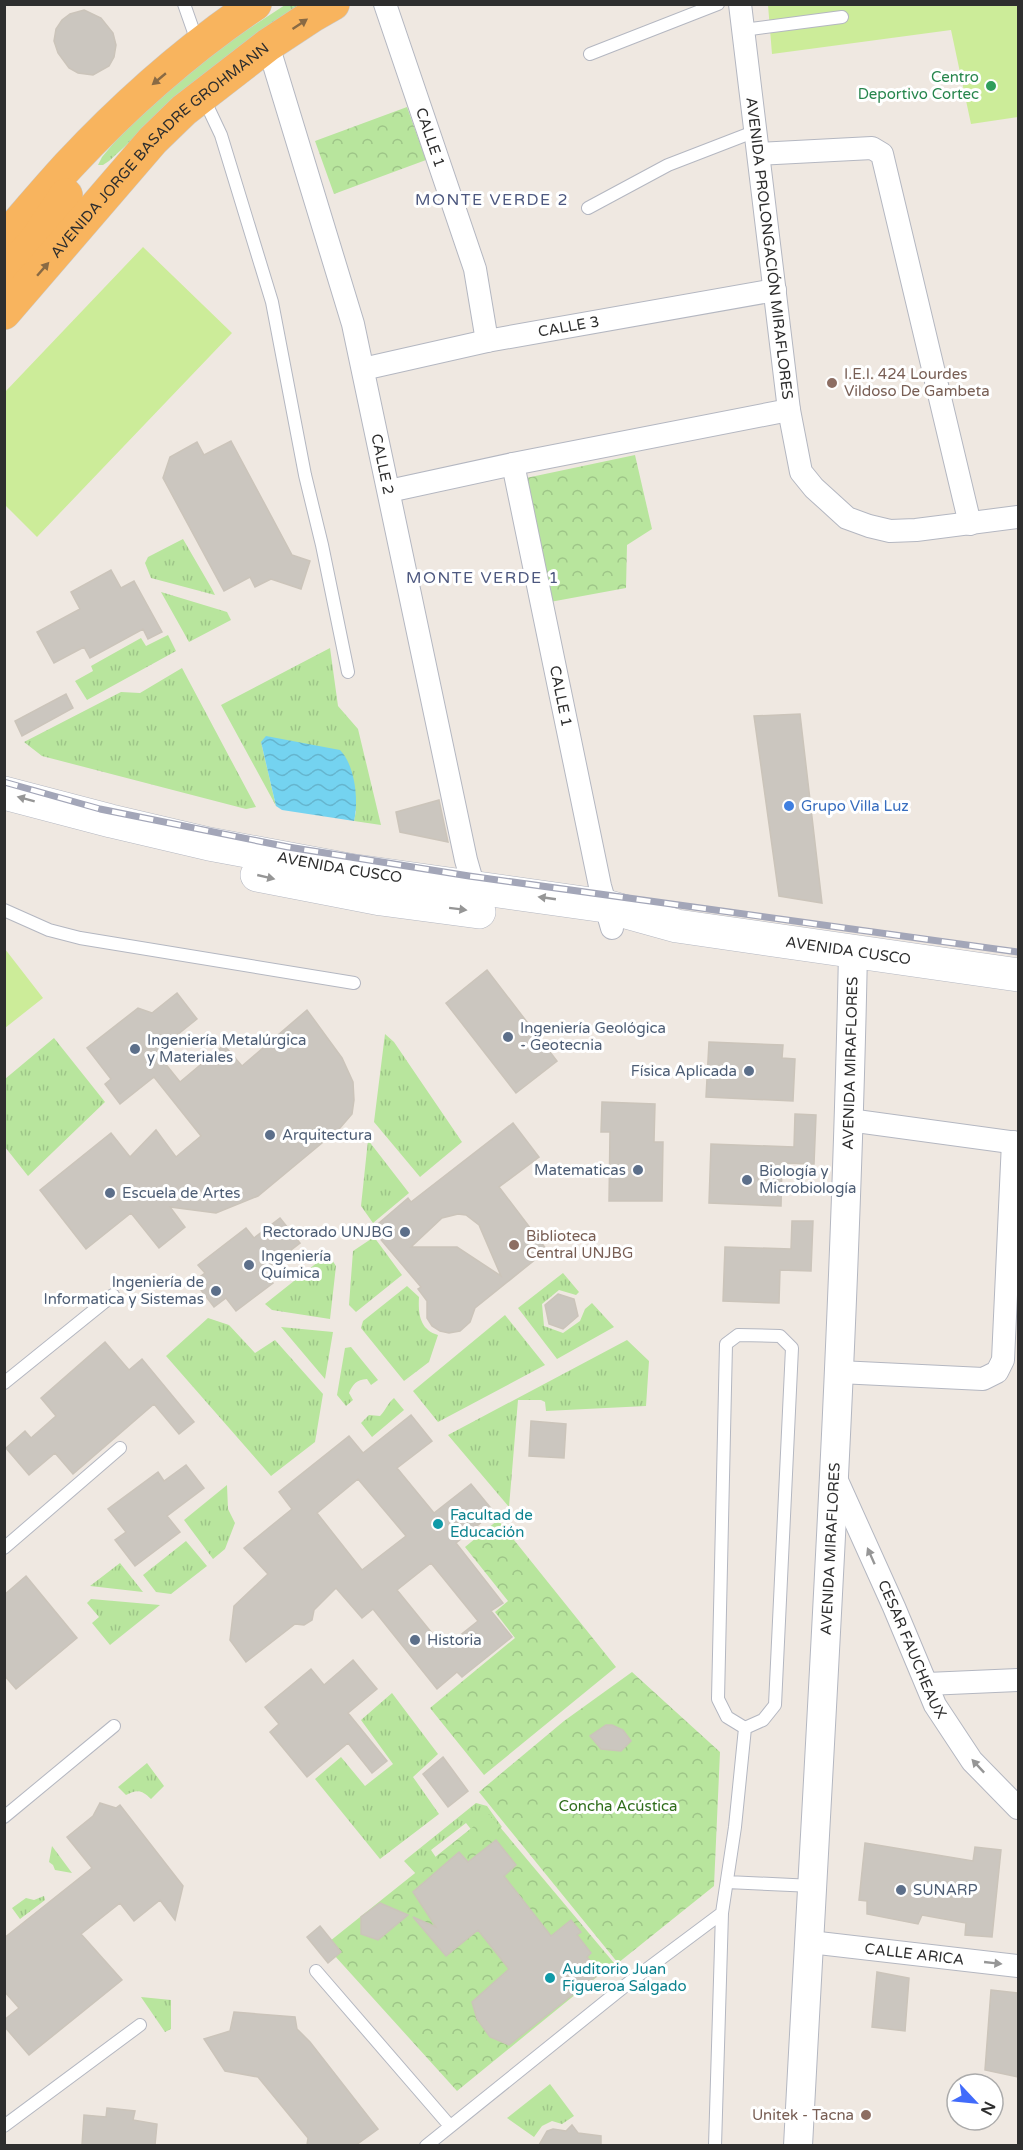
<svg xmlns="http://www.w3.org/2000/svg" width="1023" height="2150" font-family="'Varela Round',sans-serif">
<defs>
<pattern id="grass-tufts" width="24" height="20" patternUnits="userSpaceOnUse" patternTransform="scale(1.5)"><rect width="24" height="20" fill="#b8e59d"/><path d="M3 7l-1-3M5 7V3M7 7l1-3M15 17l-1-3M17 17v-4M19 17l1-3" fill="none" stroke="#9ec588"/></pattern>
<pattern id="forest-crowns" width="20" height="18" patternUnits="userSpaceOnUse" patternTransform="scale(1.5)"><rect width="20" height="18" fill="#b8e59d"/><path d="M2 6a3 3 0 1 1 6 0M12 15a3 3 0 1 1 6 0" fill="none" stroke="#9ec588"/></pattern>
<pattern id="water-waves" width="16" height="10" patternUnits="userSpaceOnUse" patternTransform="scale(1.5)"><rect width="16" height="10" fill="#74d3f0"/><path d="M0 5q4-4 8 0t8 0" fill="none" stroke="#65b5ce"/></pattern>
</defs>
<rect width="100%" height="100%" fill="#efe8e1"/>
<path fill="url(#grass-tufts)" d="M 285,5 L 310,5 L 157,117 L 109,161 L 103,165 L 98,165 L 102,157 L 129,125 L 218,49 Z
M 183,539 L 212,589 L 215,595 L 151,578 L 145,563 L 148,557 Z
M 161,592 L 227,612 L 231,620 L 189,642 Z
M 168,635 L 176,651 L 87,700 L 75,681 L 93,671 L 91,666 L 141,638 L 146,646 Z
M 330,648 L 338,706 L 358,729 L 381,825 L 354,821 L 356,811 L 261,742 L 276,806 L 221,705 Z
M 182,668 L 256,807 L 246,809 L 42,756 L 24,742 L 121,692 L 140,693 Z
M 385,1034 L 394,1042 L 462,1142 L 420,1177 L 374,1122 Z
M 54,1038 L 105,1102 L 28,1176 L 5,1147 L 5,1079 Z
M 368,1140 L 409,1193 L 373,1223 L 361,1206 Z
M 374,1237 L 402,1275 L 356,1312 L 349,1305 L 353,1251 Z
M 328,1254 L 336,1266 L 330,1319 L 272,1310 L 265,1304 Z
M 563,1273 L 579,1292 L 576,1295 L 559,1290 L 542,1304 L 544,1326 L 563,1333 L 580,1321 L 585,1309 L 592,1303 L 614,1327 L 557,1359 L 518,1308 Z
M 407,1286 L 419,1297 C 418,1314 420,1330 438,1335 L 429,1362 L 404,1381 L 361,1328 L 363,1321 Z
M 505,1315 L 545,1365 L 438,1422 L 413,1391 Z
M 208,1318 L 229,1325 L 255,1353 L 275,1340 L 323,1394 L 315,1442 L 271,1476 L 166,1356 Z
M 281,1327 L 333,1332 L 325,1379 Z
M 627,1340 L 649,1361 L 646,1406 L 546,1411 L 545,1402 L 541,1400 L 518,1400 L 509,1507 L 448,1435 Z
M 351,1347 L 378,1380 L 371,1385 L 367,1379 C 356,1380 353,1384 349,1393 L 353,1400 L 346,1406 L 337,1395 L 345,1348 Z
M 394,1398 L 404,1410 L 372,1437 L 361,1423 L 369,1415 L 380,1416 C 386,1410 387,1404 394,1398 Z
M 227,1485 L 228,1509 L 235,1523 L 225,1549 L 213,1559 L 184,1520 Z
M 186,1541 L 207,1566 L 171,1594 L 156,1592 L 143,1575 Z
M 120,1563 L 143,1592 L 90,1586 Z
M 91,1599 L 160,1605 L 110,1645 L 92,1623 L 99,1617 L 87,1603 Z
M 392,1693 L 438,1754 L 413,1777 L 439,1814 L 380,1859 L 315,1779 L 341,1757 L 365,1786 L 393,1764 L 361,1720 Z
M 147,1763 L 164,1786 L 151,1799 C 142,1790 137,1789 126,1795 L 118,1787 Z
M 476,1803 L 487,1806 L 502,1827 L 481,1842 L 466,1823 L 431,1850 L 437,1859 L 417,1875 L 404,1861 Z
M 52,1846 L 72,1873 L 55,1870 L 53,1865 L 49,1862 Z
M 44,1896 L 45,1900 L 20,1919 L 12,1908 L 26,1898 L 34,1900 Z
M 141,1997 L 171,2000 L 171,2029 L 165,2032 Z
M 550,2084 L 574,2116 L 562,2124 L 552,2121 L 542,2126 L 534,2137 L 507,2118 Z"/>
<path fill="url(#forest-crowns)" d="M 407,107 L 426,160 L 334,194 L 315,141 Z
M 635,455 L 652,529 L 627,545 L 626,588 L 550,602 L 526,478 Z
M 498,1520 L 616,1667 L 484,1775 L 430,1708 L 515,1638 L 495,1612 L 508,1601 L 465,1547 Z
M 632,1672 L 720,1752 L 714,1886 L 618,1963 L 479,1792 L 564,1721 Z
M 489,1814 L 614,1963 L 457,2091 L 325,1945 Z"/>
<path fill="#ccec99" d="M 768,5 L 1018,5 L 1018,117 L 971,124 L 951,30 L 772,54 Z
M 143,247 L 232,333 L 37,537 L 5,505 L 5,392 Z
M 5,949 L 43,998 L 5,1028 L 4,1028 Z"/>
<path fill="url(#water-waves)" d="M 266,736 L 340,750 C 355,765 359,801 354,821 L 282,810 L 276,806 L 261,742 Z"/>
<path fill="#cbc6bf" stroke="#cbc4ba" stroke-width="1.5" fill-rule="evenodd" d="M 84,10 L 101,18 L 113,33 L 116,45 L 114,57 L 109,66 L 93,75 L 78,73 L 69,68 L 58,53 L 54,41 L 56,29 L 62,20 L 70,14 Z
M 231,441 L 292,555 L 310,561 L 301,589 L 271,579 L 255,587 L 250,577 L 224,591 L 163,478 L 170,457 L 197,442 L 204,455 Z
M 111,570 L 121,588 L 134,581 L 162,632 L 148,639 L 143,629 L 90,658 L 84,647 L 54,663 L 37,632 L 80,609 L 71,592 Z
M 66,694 L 73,708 L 22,736 L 15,721 Z
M 800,714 L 822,903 L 779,896 L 754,716 Z
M 439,800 L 448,842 L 400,832 L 396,812 Z
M 487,970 L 557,1061 L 516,1093 L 446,1003 Z
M 177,993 L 197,1019 L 156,1052 L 180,1082 L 224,1045 L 242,1066 L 307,1010 L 342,1058 L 353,1082 L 354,1100 L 352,1114 L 340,1128 L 258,1196 L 216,1213 L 170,1207 L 185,1227 L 159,1248 L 131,1213 L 86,1249 L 40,1190 L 111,1133 L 130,1157 L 156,1130 L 176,1157 L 201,1136 L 154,1077 L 120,1104 L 105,1084 L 111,1079 L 87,1048 L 138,1008 L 152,1013 Z
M 709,1042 L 783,1045 L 782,1058 L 795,1059 L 793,1101 L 706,1097 Z
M 602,1102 L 655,1104 L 654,1142 L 663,1142 L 662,1201 L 609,1201 L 610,1132 L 601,1132 Z
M 795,1114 L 816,1115 L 814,1164 L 782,1163 L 781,1206 L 709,1203 L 711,1144 L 794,1147 Z
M 513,1123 L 539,1157 L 499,1187 L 547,1250 L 475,1308 L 470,1322 L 460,1331 L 449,1333 L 440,1331 L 432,1326 L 427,1318 L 427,1301 L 418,1289 L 421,1287 L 372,1229 L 408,1198 L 411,1202 ZM 458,1214 L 466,1215 L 479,1225 L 501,1276 L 457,1247 L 411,1247 L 442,1218 Z
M 280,1218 L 300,1243 L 264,1271 L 273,1283 L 236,1311 L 226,1298 L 214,1307 L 194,1281 L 205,1273 L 198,1265 L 246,1228 L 254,1238 Z
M 792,1221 L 813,1221 L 811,1271 L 780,1270 L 779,1303 L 723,1301 L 725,1247 L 791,1249 Z
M 558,1294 L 574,1299 L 578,1316 L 563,1329 L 549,1324 L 545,1305 Z
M 105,1342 L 129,1370 L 142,1359 L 194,1422 L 179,1434 L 154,1404 L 73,1474 L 55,1453 L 29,1475 L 6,1448 L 25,1431 L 31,1438 L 56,1416 L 41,1398 Z
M 411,1415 L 432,1441 L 397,1468 L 434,1513 L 471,1484 L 494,1512 L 456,1543 L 503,1603 L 491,1611 L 512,1637 L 462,1677 L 457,1672 L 437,1689 L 373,1609 L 362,1618 L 336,1588 L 314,1610 L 312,1620 L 304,1625 L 295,1624 L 246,1662 L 230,1640 L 234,1606 L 268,1574 L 244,1548 L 292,1509 L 279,1492 L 349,1436 L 363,1453 ZM 358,1479 L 406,1536 L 362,1570 L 317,1513 ZM 431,1563 L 478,1621 L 444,1648 L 397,1590 Z
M 531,1421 L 566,1424 L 564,1458 L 529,1456 Z
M 186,1465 L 204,1488 L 167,1516 L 180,1532 L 135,1566 L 115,1540 L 126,1532 L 108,1509 L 158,1472 L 164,1481 Z
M 26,1576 L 77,1638 L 16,1689 L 4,1675 L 4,1595 Z
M 353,1660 L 377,1689 L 348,1713 L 387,1761 L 372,1773 L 348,1743 L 307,1777 L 270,1732 L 279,1724 L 265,1707 L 311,1669 L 324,1685 Z
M 606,1725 L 612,1725 L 623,1730 L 631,1741 L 621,1751 L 601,1749 L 590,1736 Z
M 443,1757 L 468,1791 L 448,1807 L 423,1774 Z
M 100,1803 L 116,1808 L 120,1805 L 183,1886 L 175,1920 L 160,1900 L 134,1921 L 120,1903 L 81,1934 L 122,1980 L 29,2055 L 4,2026 L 4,2020 L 19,2008 L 4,1991 L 4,1938 L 92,1868 L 67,1837 L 93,1816 Z
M 496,1840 L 516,1865 L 504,1876 L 551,1936 L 571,1920 L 581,1932 L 577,1935 L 591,1953 L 587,1957 L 600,1973 L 509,2045 L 490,2037 L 477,2019 L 472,2002 L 509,1969 L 478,1930 L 446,1956 L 413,1917 L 436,1927 L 413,1892 L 459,1852 L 468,1862 Z
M 865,1843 L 973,1861 L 975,1847 L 1001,1850 L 992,1937 L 965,1935 L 966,1923 L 922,1915 L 918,1924 L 867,1914 L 867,1901 L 859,1900 Z
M 380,1903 L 408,1915 L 378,1940 L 361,1934 L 361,1917 Z
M 320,1926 L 341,1952 L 328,1963 L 307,1937 Z
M 877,1972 L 909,1978 L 905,2031 L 872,2027 Z
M 991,1990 L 1018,1993 L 1018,2077 L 985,2070 Z
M 234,2012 L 295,2017 L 297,2029 L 310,2042 L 378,2129 L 356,2145 L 307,2145 L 308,2138 L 258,2077 L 225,2071 L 204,2039 L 230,2031 Z
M 107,2108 L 135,2111 L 133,2120 L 157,2124 L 155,2145 L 82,2145 L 84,2115 L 106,2117 Z
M 572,2125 L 578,2133 L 601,2136 L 601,2145 L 539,2145 L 547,2131 L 553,2129 L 566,2131 Z"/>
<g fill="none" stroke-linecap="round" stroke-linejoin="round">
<defs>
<path id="service" d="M 184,4 L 198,44
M 743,30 L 842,17
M 590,54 L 718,4
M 203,97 L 221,135 L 272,302 L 305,475 L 322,545 L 348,672
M 588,208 L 668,165 L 756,131
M 4,910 L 49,930 L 80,938 L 354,983
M 738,1335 L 780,1336 L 792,1348 L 775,1705 L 763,1720 L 745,1728 L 727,1717 L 718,1699 L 726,1344 Z
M 4,1383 L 113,1295
M 4,1548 L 120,1448
M 4,1817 L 114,1726
M 727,1882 L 813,1886
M 316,1971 L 450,2126
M 4,2126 L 140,2025
M 426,2146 L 631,1981 L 722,1913
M 715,2146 L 722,1913 L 735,1827 L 745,1728"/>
<g id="minor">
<path id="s1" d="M 385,4 L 475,269 L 487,341"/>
<path id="s2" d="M 740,4 L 789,410 L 801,472 L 814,488 L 847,518 L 869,526 L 890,531 L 916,530 L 1018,517"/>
<path id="s3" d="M 268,45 L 353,324 L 466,860 L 474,888"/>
<path d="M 759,154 L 872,148 L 882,154 L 970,524"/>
<path id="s4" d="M 363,369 L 487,341 L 775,290"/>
<path id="s5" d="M 513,464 L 600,886 L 612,928"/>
<path d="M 389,491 L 513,464 L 789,410"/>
<path d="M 849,1120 L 1018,1143"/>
<path d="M 839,1372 L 983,1379 L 997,1372 L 1003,1360 L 1013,1142"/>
<path id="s6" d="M 834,1474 L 894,1607 L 935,1705 L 972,1761 L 1018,1808"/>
<path d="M 927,1684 L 1018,1680"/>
<path id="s7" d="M 810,1942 L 1018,1966"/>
</g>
<g id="tertiary">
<path id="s8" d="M 798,2146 C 819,1748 845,1350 853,952"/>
</g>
<g id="secondary">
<path id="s9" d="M 4,793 L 111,821 L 209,844 L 349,870 L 605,906 L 677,926 L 1018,975"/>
<path d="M 257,875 L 381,899 L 479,912"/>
</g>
<g id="trunk">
<path d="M 4,239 C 25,215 46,190 68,166 C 124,106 187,50 255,4"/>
<path d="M 4,276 L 35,241 L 66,195"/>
<path id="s10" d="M 4,313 L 153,140 L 184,110 L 268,45 L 312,16 L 333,4"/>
</g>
</defs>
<use href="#service" stroke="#b4b7c1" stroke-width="14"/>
<use href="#minor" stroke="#b4b7c1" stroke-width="24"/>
<use href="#tertiary" stroke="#b4b7c1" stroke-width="30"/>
<use href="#secondary" stroke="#b4b7c1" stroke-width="34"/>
<use href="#trunk" stroke="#c9c9c9" stroke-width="34"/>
<use href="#service" stroke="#fff" stroke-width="12"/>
<use href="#minor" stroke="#fff" stroke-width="22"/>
<use href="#tertiary" stroke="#fff" stroke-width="28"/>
<use href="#secondary" stroke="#fff" stroke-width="33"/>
<use href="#trunk" stroke="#f8b45e" stroke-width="33"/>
<defs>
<path id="rail" d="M 4,782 L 100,809 L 288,847 L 469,876 L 1018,952"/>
</defs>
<use href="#rail" stroke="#a3a6b8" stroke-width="7"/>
<use href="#rail" stroke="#fff" stroke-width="4.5" stroke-dasharray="14" stroke-linecap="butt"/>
</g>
<defs><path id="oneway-solid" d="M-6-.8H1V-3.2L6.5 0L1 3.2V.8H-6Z" transform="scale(1.5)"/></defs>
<g fill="#896a44">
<use href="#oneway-solid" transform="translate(300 24) rotate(-34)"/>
<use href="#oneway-solid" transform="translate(159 79) rotate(140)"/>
<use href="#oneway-solid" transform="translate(43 269) rotate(-49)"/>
</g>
<g fill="#969696">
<use href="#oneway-solid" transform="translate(26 799) rotate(-165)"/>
<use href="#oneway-solid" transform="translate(266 877) rotate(13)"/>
<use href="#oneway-solid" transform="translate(547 898) rotate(-172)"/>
<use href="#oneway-solid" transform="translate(458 909) rotate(7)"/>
<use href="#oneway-solid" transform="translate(871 1556) rotate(-114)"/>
<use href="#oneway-solid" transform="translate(978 1766) rotate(-133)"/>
<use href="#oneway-solid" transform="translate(993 1963) rotate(6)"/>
</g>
<circle fill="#2e9e5b" stroke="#fff" stroke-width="2" cx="991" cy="86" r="6"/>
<g fill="#8d6e63" stroke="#fff" stroke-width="2">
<circle cx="832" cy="383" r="6"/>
<circle cx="514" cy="1245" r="6"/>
<circle cx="866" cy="2115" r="6"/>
</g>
<circle fill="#3f7fe0" stroke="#fff" stroke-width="2" cx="789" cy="806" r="6"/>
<g fill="#5c6f8a" stroke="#fff" stroke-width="2">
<circle cx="508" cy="1037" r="6"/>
<circle cx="135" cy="1049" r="6"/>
<circle cx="749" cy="1071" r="6"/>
<circle cx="270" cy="1135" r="6"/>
<circle cx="638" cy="1170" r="6"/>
<circle cx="747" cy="1180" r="6"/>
<circle cx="110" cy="1193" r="6"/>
<circle cx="405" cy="1232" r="6"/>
<circle cx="249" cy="1265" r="6"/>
<circle cx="216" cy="1291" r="6"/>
<circle cx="415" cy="1640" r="6"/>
<circle cx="901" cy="1890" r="6"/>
</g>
<g fill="#0f9aa8" stroke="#fff" stroke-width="2">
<circle cx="438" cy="1524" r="6"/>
<circle cx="550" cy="1978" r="6"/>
</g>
<g text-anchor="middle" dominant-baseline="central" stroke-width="6" stroke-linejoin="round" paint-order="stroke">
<g font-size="15" fill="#27864d" stroke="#fff" text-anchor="end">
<text x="979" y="77">Centro<tspan x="979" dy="17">Deportivo Cortec</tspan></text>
</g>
<g font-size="15" fill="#2e2e2e" stroke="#fff">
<text stroke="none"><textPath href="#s1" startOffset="141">CALLE 1</textPath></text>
<text stroke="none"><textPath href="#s10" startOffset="226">AVENIDA JORGE BASADRE GROHMANN</textPath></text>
<text stroke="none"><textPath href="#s2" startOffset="246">AVENIDA PROLONGACIÓN MIRAFLORES</textPath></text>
<text stroke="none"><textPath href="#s4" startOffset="210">CALLE 3</textPath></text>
<text stroke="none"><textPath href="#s3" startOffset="435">CALLE 2</textPath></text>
<text stroke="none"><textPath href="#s5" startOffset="237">CALLE 1</textPath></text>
<text stroke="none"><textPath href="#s9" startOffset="344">AVENIDA CUSCO</textPath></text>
<text stroke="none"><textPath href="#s9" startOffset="860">AVENIDA CUSCO</textPath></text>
<text stroke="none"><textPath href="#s8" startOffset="1084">AVENIDA MIRAFLORES</textPath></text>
<text stroke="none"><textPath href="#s8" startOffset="598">AVENIDA MIRAFLORES</textPath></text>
<text stroke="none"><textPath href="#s6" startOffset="192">CESAR FAUCHEAUX</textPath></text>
<text stroke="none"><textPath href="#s7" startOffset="105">CALLE ARICA</textPath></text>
</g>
<g font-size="15" fill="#785e54" stroke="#fff" text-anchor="start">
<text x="844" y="374">I.E.I. 424 Lourdes<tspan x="844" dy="17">Vildoso De Gambeta</tspan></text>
<text x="526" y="1236">Biblioteca<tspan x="526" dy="17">Central UNJBG</tspan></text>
<text x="854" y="2115" text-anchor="end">Unitek - Tacna</text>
</g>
<g font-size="15" fill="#366cbe" stroke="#fff" text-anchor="start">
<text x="801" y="806">Grupo Villa Luz</text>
</g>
<g font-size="15" fill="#4e5e75" stroke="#fff" text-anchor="start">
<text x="520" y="1028">Ingeniería Geológica<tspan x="520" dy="17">- Geotecnia</tspan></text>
<text x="147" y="1040">Ingeniería Metalúrgica<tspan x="147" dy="17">y Materiales</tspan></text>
<text x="737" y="1071" text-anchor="end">Física Aplicada</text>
<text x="282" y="1135">Arquitectura</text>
<text x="626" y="1170" text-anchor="end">Matematicas</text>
<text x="759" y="1171">Biología y<tspan x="759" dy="17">Microbiología</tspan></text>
<text x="122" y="1193">Escuela de Artes</text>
<text x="393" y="1232" text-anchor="end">Rectorado UNJBG</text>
<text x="261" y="1256">Ingeniería<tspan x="261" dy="17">Química</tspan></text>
<text x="204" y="1282" text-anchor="end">Ingeniería de<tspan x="204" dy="17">Informatica y Sistemas</tspan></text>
<text x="427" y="1640">Historia</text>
<text x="913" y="1890">SUNARP</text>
</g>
<g font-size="15" fill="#0d838f" stroke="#fff" text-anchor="start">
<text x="450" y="1515">Facultad de<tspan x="450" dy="17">Educación</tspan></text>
<text x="562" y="1969">Auditorio Juan<tspan x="562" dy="17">Figueroa Salgado</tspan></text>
</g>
<g font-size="15" fill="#2f6d1b" stroke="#fff">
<text x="618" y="1806">Concha Acústica</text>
</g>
<g font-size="16" letter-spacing="1.5" fill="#4d587f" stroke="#fff">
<text x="492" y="200">MONTE VERDE 2</text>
<text x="483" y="578">MONTE VERDE 1</text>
</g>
</g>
<rect width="1023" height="2150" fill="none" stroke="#2e2e2e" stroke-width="12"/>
<g transform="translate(975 2102) rotate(116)"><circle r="28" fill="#ffffff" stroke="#ababab" stroke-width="1.5"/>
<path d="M0-4.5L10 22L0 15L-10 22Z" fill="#416bfb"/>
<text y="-9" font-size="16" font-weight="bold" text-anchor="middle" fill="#2e2e2e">N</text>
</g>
</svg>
